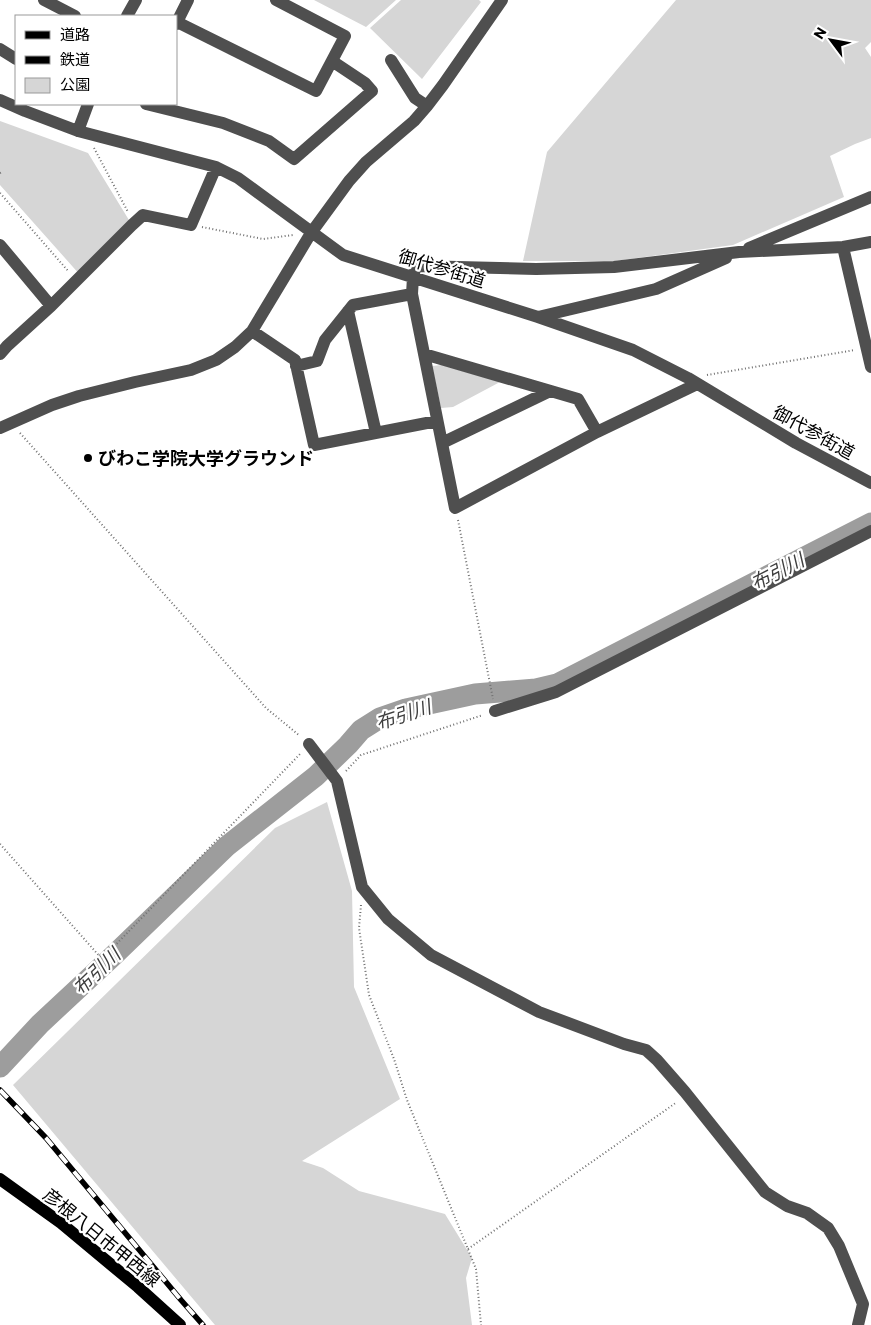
<svg xmlns="http://www.w3.org/2000/svg" width="871" height="1325" font-family="Commissioner,'Noto Sans JP',sans-serif">
<rect width="100%" height="100%" fill="#fff"/>
<path fill="#d6d6d6" d="M 314,0 L 396,0 L 366,27 Z
M 401,0 L 479,0 L 481,2 L 422,79 L 370,28 Z
M 676,0 L 871,0 L 871,42 L 865,48 L 871,57 L 871,138 L 855,144 L 830,156 L 844,197 L 733,245 L 615,261 L 523,261 L 547,152 Z
M 0,121 L 88,153 L 132,225 L 81,276 L 0,185 Z
M 442,365 L 500,382 L 453,407 L 441,408 L 432,366 Z
M 327,802 L 352,891 L 354,987 L 400,1099 L 302,1161 L 323,1168 L 359,1191 L 445,1214 L 472,1258 L 466,1278 L 472,1325 L 215,1325 L 13,1085 L 275,828 Z"/>
<g fill="none" stroke-linecap="round" stroke-linejoin="round">
<path stroke="#9d9d9d" stroke-width="21" d="M 0,1067 L 40,1024 L 113,956 L 227,846 L 316,776 L 348,745 L 361,730 L 380,718 L 406,709 L 475,694 L 536,689 L 557,684 L 871,523"/>
<path stroke="#717171" stroke-width="2" stroke-dasharray="1 2.5" stroke-linecap="butt" d="M 94,148 L 128,212
M 0,173 L 2,172
M 0,193 L 69,272
M 202,227 L 263,239 L 293,235
M 707,375 L 855,350
M 20,433 L 266,708 L 300,736
M 458,520 L 493,699
M 346,771 L 361,755 L 483,715
M 0,844 L 102,959 L 301,753
M 361,905 L 359,928 L 369,995 L 394,1059 L 407,1100 L 476,1269 L 481,1325
M 468,1249 L 677,1102"/>
<path stroke="#4f4f4f" stroke-width="12" d="M 44,0 L 75,16
M 127,16 L 136,0
M 177,22 L 316,91 L 345,36 L 276,0
M 176,24 L 188,0
M 0,49 L 16,59
M 391,60 L 415,98 L 427,106
M 0,100 L 25,111 L 78,131 L 216,167 L 238,178 L 343,255 L 538,317 L 633,350 L 688,378 L 796,443 L 871,483
M 146,104 L 223,123 L 269,141 L 294,159 L 372,91 L 365,83 L 332,61
M 78,131 L 88,104
M 0,245 L 51,306
M 843,247 L 871,367
M 749,248 L 871,197
M 348,311 L 376,433
M 538,317 L 656,289 L 726,258
M 252,331 L 295,360 L 314,445 L 437,421
M 0,354 L 7,346 L 51,306 L 132,225 L 143,215 L 191,225 L 216,167
M 424,354 L 578,399 L 597,432
M 296,366 L 317,361 L 325,340 L 353,305 L 412,294
M 697,384 L 597,432 L 455,508 L 412,294 L 413,277 L 416,266 L 536,269 L 614,267 L 739,252 L 843,247 L 871,242
M 0,428 L 52,405 L 79,396 L 135,382 L 191,370 L 216,360 L 235,347 L 252,331 L 311,233 L 349,181 L 366,162 L 414,121 L 427,106 L 443,85 L 502,0
M 442,443 L 550,391
M 495,711 L 556,692 L 871,531
M 309,744 L 337,781 L 362,887 L 388,919 L 431,955 L 539,1012 L 624,1044 L 646,1050 L 657,1060 L 685,1092 L 765,1192 L 787,1206 L 807,1213 L 828,1228 L 839,1246 L 863,1304 L 858,1325"/>
<path stroke="#000" stroke-width="12" d="M 0,1179 L 61,1223 L 138,1287 L 180,1325"/>
<defs>
<path id="rail" d="M 0,1090 L 46,1138 L 181,1300 L 203,1325"/>
</defs>
<use href="#rail" stroke="#000" stroke-width="5.5"/>
<use href="#rail" stroke="#fff" stroke-width="4" stroke-dasharray="11" stroke-linecap="butt"/>
</g>
<circle fill="#000" stroke="#fff" stroke-width="2" cx="88" cy="458" r="5"/>
<g text-anchor="middle" dominant-baseline="central" stroke-width="4.5" stroke-linejoin="round" paint-order="stroke">
<g font-size="18" fill="#000" stroke="#fff">
<text transform="translate(442 268) rotate(17)">御代参街道</text>
<text transform="translate(814 432) rotate(29)">御代参街道</text>
<text transform="translate(102 1237) rotate(39)">彦根八日市甲西線</text>
</g>
<g font-size="18" font-weight="bold" fill="#000" stroke="#fff" text-anchor="start">
<text x="98" y="458">びわこ学院大学グラウンド</text>
</g>
<g font-size="19" font-style="italic" fill="#3e3e3e" stroke="#fff">
<text transform="translate(777 571) rotate(-27)">布引川</text>
<text transform="translate(403 714) rotate(-18)">布引川</text>
<text transform="translate(96 971) rotate(-44)">布引川</text>
</g>
</g>
<rect x="15" y="15" width="162" height="90" fill="#ffffff" stroke="#999999"/>
<rect x="25" y="31" width="25" height="8" fill="#000000" stroke="#999999"/>
<text x="60" y="40" font-size="15" fill="#000000">道路</text>
<rect x="25" y="56" width="25" height="8" fill="#000000" stroke="#999999"/>
<text x="60" y="65" font-size="15" fill="#000000">鉄道</text>
<rect x="25" y="78" width="25" height="15" fill="#d6d6d6" stroke="#999999"/>
<text x="60" y="90" font-size="15" fill="#000000">公園</text>
<g transform="translate(831 40) rotate(302)" stroke="#ffffff" stroke-width="4" paint-order="stroke">
<path d="M0-4L9 19L0 12L-9 19Z" fill="#000000"/>
<text y="-8" font-size="14" font-weight="bold" text-anchor="middle" fill="#000000">N</text>
</g>
</svg>
